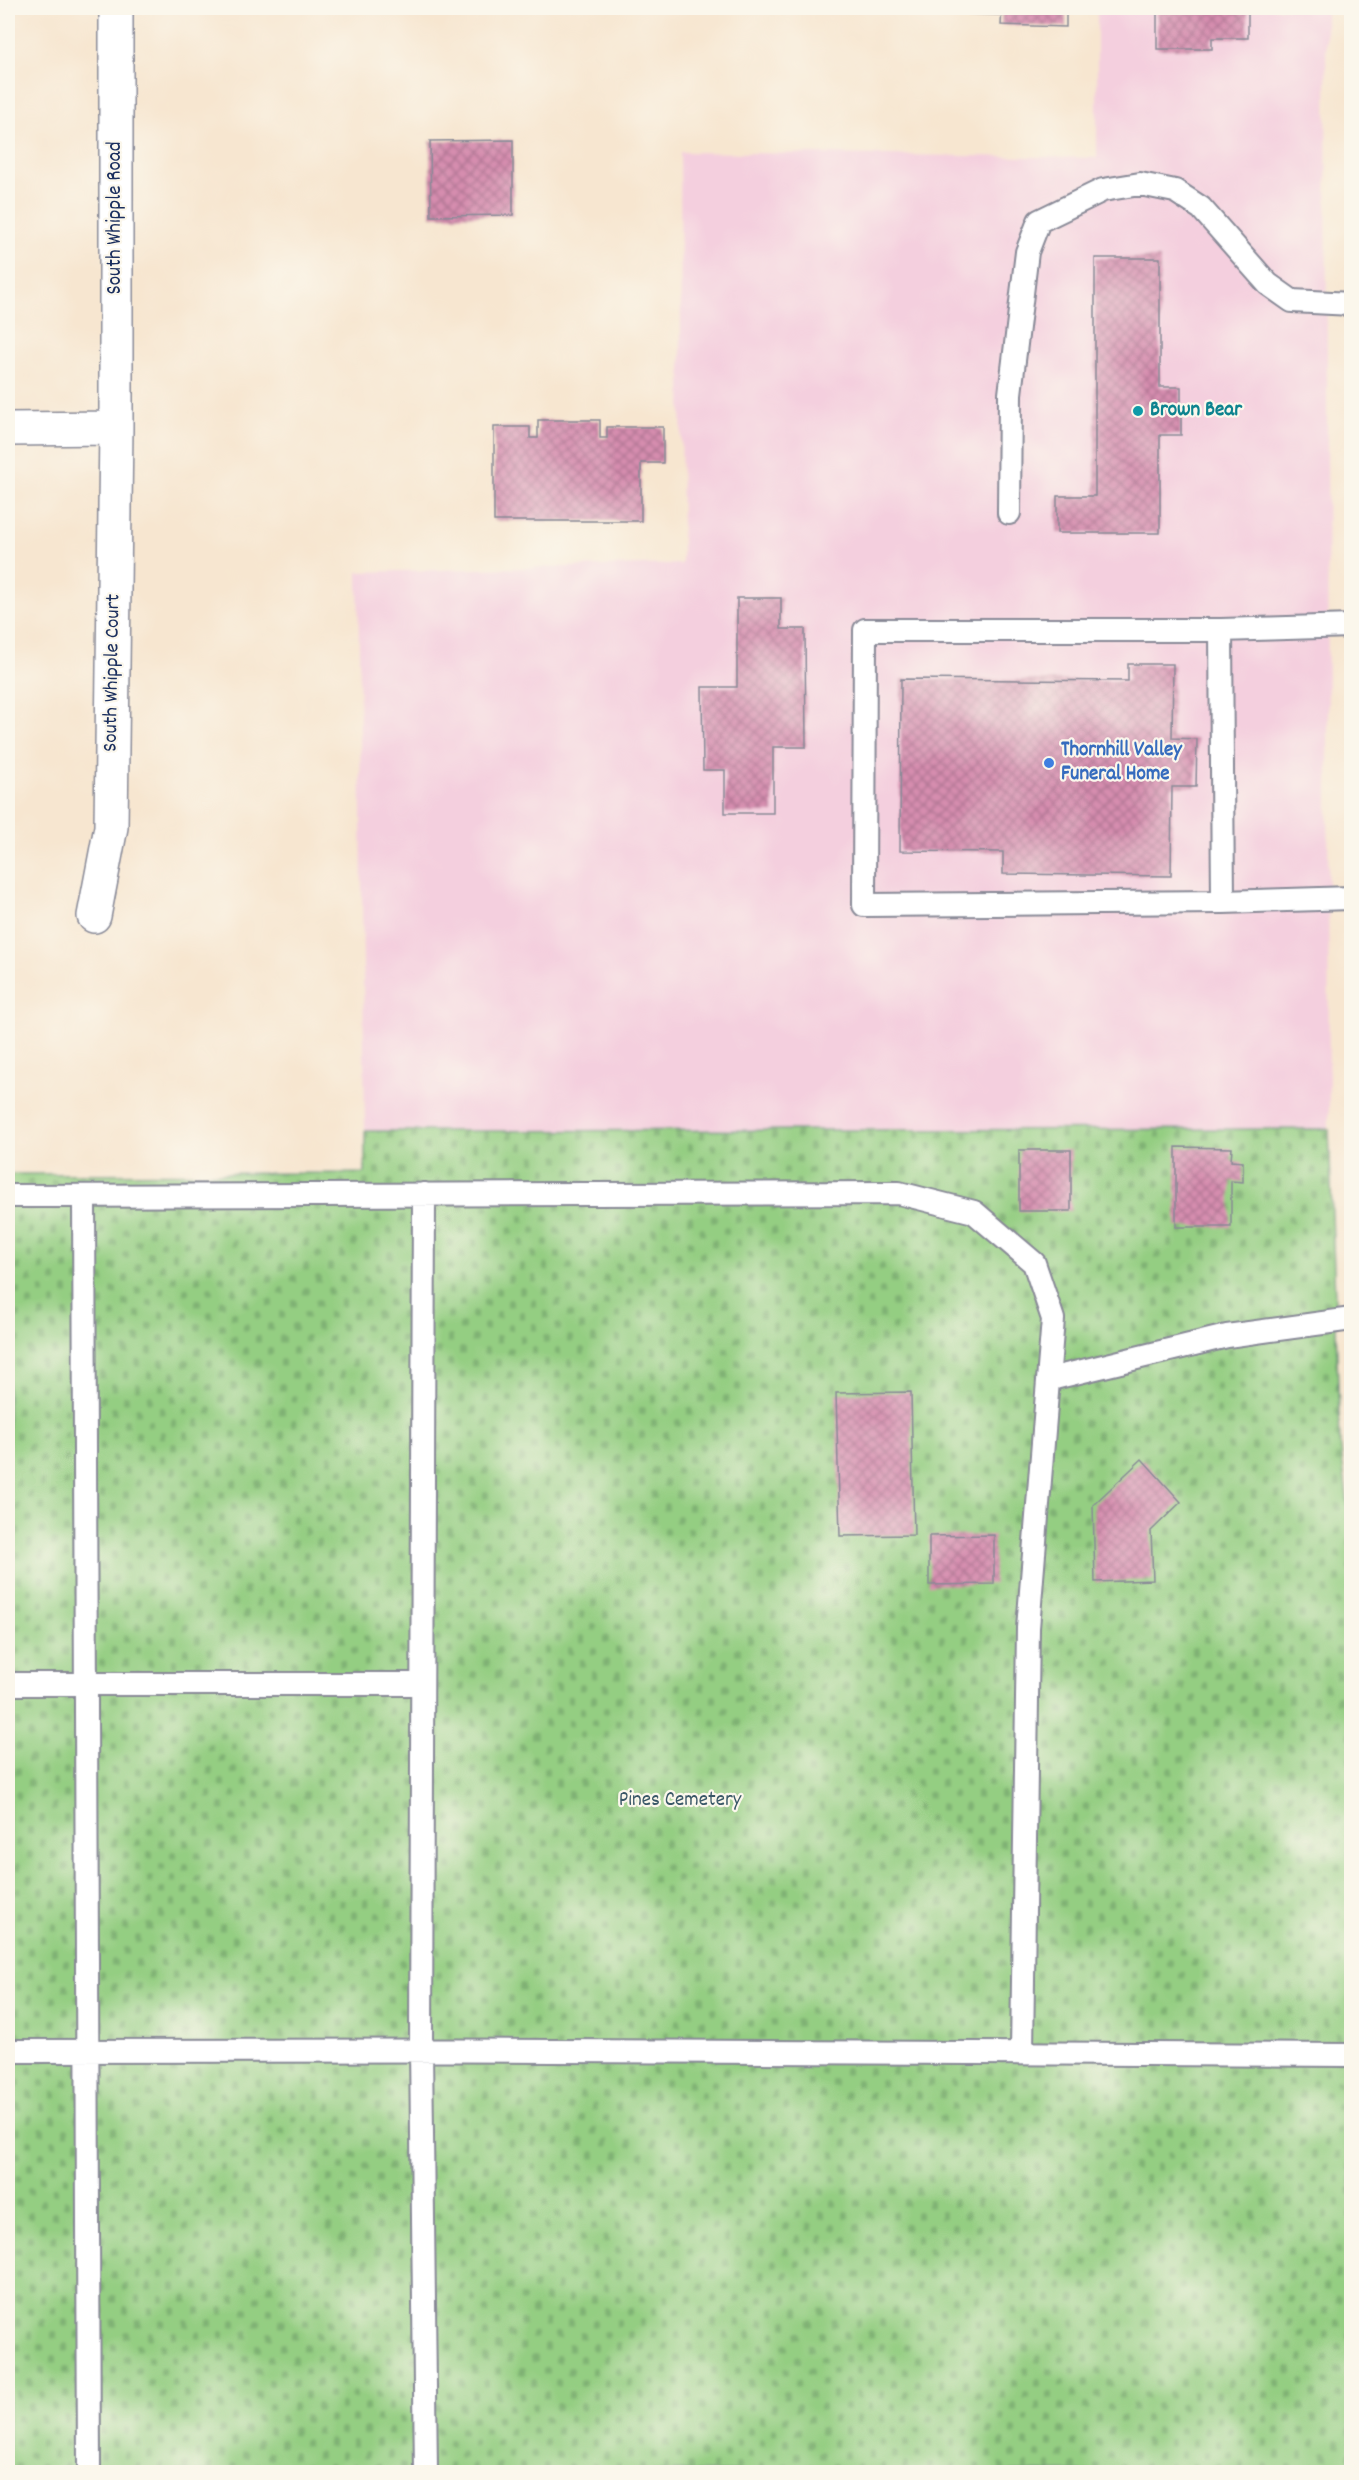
<svg xmlns="http://www.w3.org/2000/svg" width="1359" height="2480" font-family="Dekko,sans-serif">
<defs>
<pattern id="cemetery-stones" width="16" height="16" patternUnits="userSpaceOnUse" patternTransform="scale(1.5)"><rect width="16" height="16" fill="#94ce82"/><path d="M2 7V4a2 2 0 0 1 4 0v3zM10 15v-3a2 2 0 0 1 4 0v3z" fill="#7fb173"/></pattern>
<pattern id="building-cross-hatch" width="8" height="8" patternUnits="userSpaceOnUse" patternTransform="scale(1.5)"><rect width="8" height="8" fill="#d68daf"/><path d="M0 0l8 8M0 8l8-8" fill="none" stroke="#ad7492"/></pattern>
</defs>
<rect width="100%" height="100%" fill="#fbf7ec"/>
<filter id="ink" filterUnits="userSpaceOnUse"><feTurbulence type="fractalNoise" baseFrequency=".0167" numOctaves="2"/><feDisplacementMap in="SourceGraphic" scale="12" xChannelSelector="R" yChannelSelector="G"/><feConvolveMatrix kernelMatrix="1 2 1 2 8 2 1 2 1" color-interpolation-filters="sRGB"/></filter>
<filter id="wash" filterUnits="userSpaceOnUse"><feTurbulence type="fractalNoise" baseFrequency=".008" numOctaves="4" result="noise"/><feDisplacementMap in="SourceGraphic" scale="24" xChannelSelector="R" yChannelSelector="G"/><feGaussianBlur stdDeviation="1.35" result="paint"/><feColorMatrix in="noise" values="0 0 0 0 0 0 0 0 0 0 0 0 0 0 0 0 0 1.4 0 .05"/><feComposite in="paint" operator="in"/></filter>
<g filter="url(#wash)">
<rect width="100%" height="100%" fill="#f7e6d0"/>
<path fill="#f4cfde" d="M 1097,8 L 1326,8 L 1329,1129 L 365,1131 L 358,572 L 682,564 L 680,152 L 1097,158 Z"/>
<path fill="url(#cemetery-stones)" stroke="#587e70" stroke-width="1.5" d="M 1329,1129 L 1340,1442 L 1352,1536 L 1351,2466 L 1339,2472 L 8,2472 L 8,1174 L 365,1173 L 365,1131 Z"/>
<g id="blocks">
<path fill="url(#building-cross-hatch)" d="M 912,8 L 1000,8 L 999,15 L 912,13 Z
M 1002,8 L 1066,8 L 1066,27 L 1001,25 Z
M 1157,8 L 1248,8 L 1248,38 L 1212,38 L 1212,49 L 1157,49 Z
M 513,140 L 513,215 L 431,216 L 430,141 Z
M 1095,258 L 1160,258 L 1160,387 L 1181,387 L 1181,435 L 1160,435 L 1160,533 L 1057,533 L 1057,496 L 1095,496 Z
M 538,420 L 600,420 L 600,438 L 607,438 L 607,427 L 663,427 L 663,463 L 641,463 L 641,521 L 494,521 L 494,427 L 530,427 L 530,438 L 538,438 Z
M 737,598 L 781,598 L 781,629 L 805,629 L 806,747 L 773,747 L 773,813 L 725,813 L 725,770 L 703,770 L 702,687 L 737,687 Z
M 1128,664 L 1173,664 L 1172,738 L 1197,739 L 1196,787 L 1172,787 L 1171,876 L 1003,874 L 1003,852 L 900,851 L 901,679 L 1128,681 Z
M 1176,1147 L 1232,1148 L 1231,1161 L 1243,1162 L 1243,1182 L 1231,1181 L 1231,1227 L 1176,1227 Z
M 1019,1150 L 1071,1150 L 1071,1211 L 1019,1211 Z
M 911,1392 L 914,1535 L 840,1536 L 836,1393 Z
M 1142,1459 L 1181,1502 L 1151,1531 L 1153,1580 L 1095,1582 L 1093,1505 Z
M 994,1535 L 994,1584 L 929,1585 L 929,1536 Z"/>
</g>
</g>
<g filter="url(#ink)">
<use href="#blocks" fill-opacity="0" stroke="#898a97" stroke-width="1.5"/>
<g fill="none" stroke-linecap="round" stroke-linejoin="round">
<defs>
<path id="lane" d="M 1009,513 L 1010,394 L 1027,252 L 1039,221 L 1103,190 L 1140,184 L 1175,191 L 1201,208 L 1268,284 L 1292,301 L 1352,304
M 1352,626 L 1221,630 L 1223,902 L 1352,898
M 1221,630 L 865,630 L 864,905 L 1223,902
M 424,1194 L 421,2049 L 426,2472
M 8,1196 L 899,1193 L 974,1212 L 1034,1263 L 1053,1319 L 1028,1628 L 1022,2051
M 84,1196 L 89,2472
M 1050,1379 L 1227,1336 L 1352,1319
M 8,1684 L 421,1684
M 8,2051 C 456,2050 903,2050 1352,2055"/>
<path id="street" d="M 8,429 L 116,428
M 94,916 L 111,827 L 116,428 L 116,8"/>
</defs>
<use href="#lane" stroke="#898a97" stroke-width="26"/>
<use href="#street" stroke="#898a97" stroke-width="36"/>
<use href="#lane" stroke="#fff" stroke-width="22"/>
<use href="#street" stroke="#fff" stroke-width="33"/>
</g>
</g>
<circle fill="#0f9aa8" stroke="#fbf7ec" stroke-width="2" cx="1138" cy="411" r="6"/>
<circle fill="#3f7fe0" stroke="#fbf7ec" stroke-width="2" cx="1049" cy="763" r="6"/>
<g text-anchor="middle" dominant-baseline="central" stroke-width="4.5" stroke-linejoin="round" paint-order="stroke">
<g font-size="21" fill="#1b2f5e" stroke="#fbf7ec">
<text transform="translate(116 218) rotate(-90)">South Whipple Road</text>
<text transform="translate(113 673) rotate(-89)">South Whipple Court</text>
</g>
<g font-size="21" font-weight="bold" fill="#0d838f" stroke="#fbf7ec" text-anchor="start">
<text x="1150" y="411">Brown Bear</text>
</g>
<g font-size="21" font-weight="bold" fill="#366cbe" stroke="#fbf7ec" text-anchor="start">
<text x="1061" y="751">Thornhill Valley<tspan x="1061" dy="24">Funeral Home</tspan></text>
</g>
<g font-size="21" fill="#395767" stroke="#fbf7ec">
<text x="680" y="1801">Pines Cemetery</text>
</g>
</g>
<rect width="1359" height="2480" fill="none" stroke="#fbf7ec" stroke-width="30"/>
</svg>
